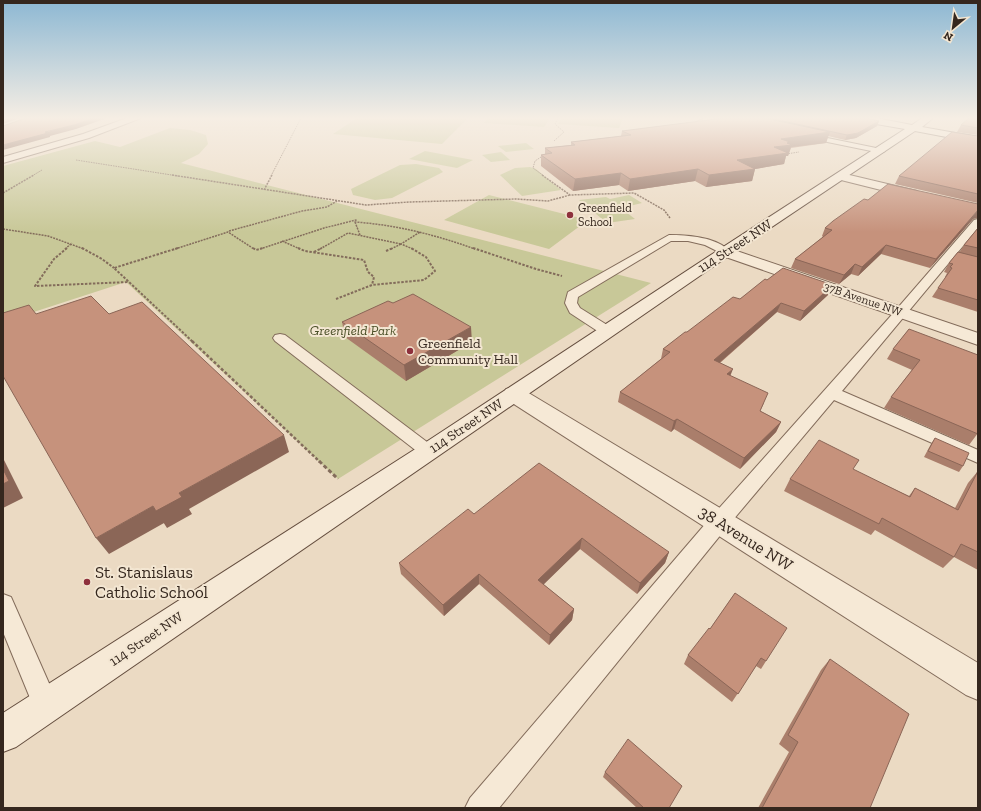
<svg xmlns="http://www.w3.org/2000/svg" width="981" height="811" font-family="'Zilla Slab',serif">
<rect width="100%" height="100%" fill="#ebdac3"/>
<path fill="#c8c898" d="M 357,118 L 468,118 L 442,144 L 333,134 Z
M 488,118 L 550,118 L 544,127 L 484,123 Z
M 562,118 L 623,118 L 619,128 L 558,124 Z
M 170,128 L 190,130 L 206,135 L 208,144 L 199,154 L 181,163 L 651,283 L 338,479 L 126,282 L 3,322 L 3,166 L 95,141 L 120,147 Z
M 526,143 L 534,149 L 506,152 L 498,146 Z
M 425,151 L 473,160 L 457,168 L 409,159 Z
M 501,152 L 510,160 L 491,162 L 482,155 Z
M 416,164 L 439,168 L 443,172 L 392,198 L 375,200 L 353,195 L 351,189 L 400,165 Z
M 530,167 L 536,169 L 561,190 L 522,196 L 500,175 L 515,168 Z
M 489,195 L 588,220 L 549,249 L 444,220 Z
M 629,195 L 642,203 L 621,208 L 635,219 L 607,223 L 579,200 L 606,197 L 610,199 Z"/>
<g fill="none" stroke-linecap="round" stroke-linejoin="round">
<defs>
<path id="lane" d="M 706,118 L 716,118 L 690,128 L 685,127 Z
M 803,133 L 881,149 L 885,151 L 881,153 L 803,137 Z
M 978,219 L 978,228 L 842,391 L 978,450 L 978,463 L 834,400 L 727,527 L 499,808 L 465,808 L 470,798 L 713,515 L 889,318 L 974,220 Z
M 669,235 C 687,235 718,237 730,252 L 725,255 L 705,245 L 688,241 L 671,241 L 578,297 L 577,303 L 580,308 L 612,328 L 614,331 L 612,334 L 602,334 L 570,313 L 565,303 L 568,292 Z
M 280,334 L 285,335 L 435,448 L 438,452 L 435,456 L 429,458 L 423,456 L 275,341 L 273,338 L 275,335 Z
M 3,594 L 11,597 L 59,706 L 55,715 L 46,719 L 37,715 L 3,632 Z"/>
<path id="street" d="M 127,118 L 141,118 L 89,138 L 3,163 L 3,157 L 83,134 Z
M 841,173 L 917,191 L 919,194 L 917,197 L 913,198 L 837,179 L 835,177 L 837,175 Z
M 725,247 L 978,333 L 978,345 L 720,255 L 717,252 L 720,249 Z
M 514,387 L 522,389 L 978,663 L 978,700 L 966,695 L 506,399 L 503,394 L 506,389 Z"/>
<path id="secondary" d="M 855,118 L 876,118 L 912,125 L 922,118 L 933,118 L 922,127 L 978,137 L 978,143 L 915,131 L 730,255 L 16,747 L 3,752 L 3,713 L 420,446 L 720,249 L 905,129 L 859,121 Z"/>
</defs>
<use href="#lane" stroke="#836c5b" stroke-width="2"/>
<use href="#street" stroke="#836c5b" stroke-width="2"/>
<use href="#secondary" stroke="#654e3f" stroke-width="2"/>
<path stroke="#836c5b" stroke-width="1" stroke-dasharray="1.5 1" stroke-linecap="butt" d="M 554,141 L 564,132 L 555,124 L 558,118
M 786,154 L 799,152
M 541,157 L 535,161 L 533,168 L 544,176
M 76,160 L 178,176
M 32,176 L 42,170
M 271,176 L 301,118"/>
<path stroke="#836c5b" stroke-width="1.5" stroke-dasharray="2 1" stroke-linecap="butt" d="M 172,175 L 366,205 L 409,202 L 516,199 L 548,201 L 570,195
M 542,175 L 570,195 L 634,193 L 664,210 L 670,218
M 264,190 L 272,175
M 3,193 L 34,175
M 355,222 L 360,235
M 3,229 L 48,236 L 84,249
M 229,231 L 302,211 L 327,207 L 337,201
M 282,241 L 300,249
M 65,249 L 72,243
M 175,249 L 228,232 L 254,249
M 260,249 L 324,228 L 356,220 L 355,222 C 397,225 436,235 475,249
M 320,249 L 348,233 L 401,244
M 391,249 L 401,244
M 413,249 L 401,244 L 420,232"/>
<path stroke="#836c5b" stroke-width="2" stroke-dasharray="2.5 1.5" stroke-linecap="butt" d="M 67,248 L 54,259 L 35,286 L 129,282
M 82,248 L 102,259 L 114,268
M 178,248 L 114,268 L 193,342
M 253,248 L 256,250 L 263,248
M 298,248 L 305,251 L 364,260 L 368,272 L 374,277 L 372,285
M 473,248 L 536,269 L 562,276
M 386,251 L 393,248
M 314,252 L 322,248
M 336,299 L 372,285 L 424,280 L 435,271 L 426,257 L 411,248"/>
<path stroke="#836c5b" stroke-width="2.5" stroke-dasharray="3 2" stroke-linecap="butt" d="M 192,341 L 320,462"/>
<path stroke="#836c5b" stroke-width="3" stroke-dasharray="4 2.5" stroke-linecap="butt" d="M 319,461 L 338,479"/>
<use href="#lane" fill="#f6e9d6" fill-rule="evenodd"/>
<use href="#street" fill="#f6e9d6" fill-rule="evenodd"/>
<use href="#secondary" fill="#f6e9d6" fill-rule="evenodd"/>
</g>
<path fill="#aa7e6b" d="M 724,118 L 866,118 L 879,121 L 877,126 L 856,138 L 845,140 L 828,136 L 826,143 L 791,148 L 788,156 L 786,156 L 784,164 L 755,169 L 752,181 L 706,187 L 695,181 L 628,191 L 619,185 L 573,191 L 541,166 L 541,155 L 545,154 L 545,148 L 571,145 L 571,142 L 621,136 L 622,131 Z
M 978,118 L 978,135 L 957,132 L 961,125 Z
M 978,136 L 978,203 L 895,184 L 899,176 Z
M 973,219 L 930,268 L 881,254 L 858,276 L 851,274 L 839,284 L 791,268 L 795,259 L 823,237 L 822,236 L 825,228 Z
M 978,228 L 978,312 L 932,297 L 938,288 L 946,277 L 945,277 L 947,273 L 944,272 L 949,263 L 959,253 L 964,245 Z
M 767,280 L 829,294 L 800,321 L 777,312 L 720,363 L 730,376 L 764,403 L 760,411 L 781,422 L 776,432 L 740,469 L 674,429 L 671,432 L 618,402 L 620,392 L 661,359 L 663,349 L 687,332 L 740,299 Z
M 393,303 L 472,342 L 406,381 L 345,337 L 342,322 Z
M 909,329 L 978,433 L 969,445 L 884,408 L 891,397 L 912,370 L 887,359 L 893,349 Z
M 935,438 L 963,466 L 959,472 L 924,457 L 931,444 Z
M 853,470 L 909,496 L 915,488 L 955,508 L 968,483 L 978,471 L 978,570 L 954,557 L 943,568 L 875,530 L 871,535 L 784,491 L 790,479 Z
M 474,514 L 669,552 L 665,563 L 637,594 L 580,549 L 543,584 L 574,609 L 572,620 L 549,645 L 479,584 L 444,616 L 401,574 L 399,563 Z
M 735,593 L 766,661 L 761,669 L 756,666 L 732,702 L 684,664 L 688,655 L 710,629 Z
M 830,659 L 870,808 L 758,808 L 789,752 L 779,744 L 821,670 Z
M 605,772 L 669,808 L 637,808 L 603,777 Z"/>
<path fill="#8b6657" d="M 7,118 L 20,118 L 3,124 L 3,120 Z
M 94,118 L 107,118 L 76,129 L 50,136 L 50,137 L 3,150 L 3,145 Z
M 879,121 L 877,126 L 856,138 L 845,140 L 847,135 Z
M 830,132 L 826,143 L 791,147 L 788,156 L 786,156 L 784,164 L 755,169 L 752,181 L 706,187 L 709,175 L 737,160 L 774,147 L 781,139 Z
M 698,169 L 695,181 L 628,191 L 630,179 Z
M 621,173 L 619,185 L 573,191 L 575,179 Z
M 978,210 L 978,218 L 973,219 L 930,268 L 936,259 Z
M 886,245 L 881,254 L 858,276 L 862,267 Z
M 855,264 L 851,274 L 839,284 L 844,275 Z
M 833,285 L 829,294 L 800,321 L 804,311 Z
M 781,303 L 777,312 L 711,370 L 714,360 Z
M 471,327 L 472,342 L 406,381 L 404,365 Z
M 733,369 L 729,379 L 727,374 Z
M 677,419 L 674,429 L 671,432 L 674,421 Z
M 781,422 L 776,432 L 740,469 L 744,458 Z
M 284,435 L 289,452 L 189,509 L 192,514 L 167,528 L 156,511 L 179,493 Z
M 3,458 L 23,498 L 3,508 Z
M 153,506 L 164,523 L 109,554 L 96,538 Z
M 582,538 L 580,549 L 537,591 L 538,580 Z
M 669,552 L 665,563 L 637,594 L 640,583 Z
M 479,574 L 479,584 L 444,616 L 443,605 Z
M 574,609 L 572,620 L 549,645 L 550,635 Z"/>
<path fill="#c6927c" stroke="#8b6657" d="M 26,118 L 94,118 L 74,125 L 45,132 L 48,133 L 3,145 L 3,126 Z
M 724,118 L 765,118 L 830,132 L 781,139 L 790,142 L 787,143 L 792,145 L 774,147 L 788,153 L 737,160 L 755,169 L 709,175 L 698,169 L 630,179 L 621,173 L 575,179 L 541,155 L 552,153 L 545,148 L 575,145 L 571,142 L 631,135 L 622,131 Z
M 769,118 L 866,118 L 879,121 L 858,133 L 847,135 Z
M 969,118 L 978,118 L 978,128 L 961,125 Z
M 952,132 L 978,136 L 978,194 L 899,176 Z
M 888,184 L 978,204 L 978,210 L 936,259 L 886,245 L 862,267 L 855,264 L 844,275 L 795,259 L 832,230 L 825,228 L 833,221 L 864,199 L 868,200 Z
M 978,228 L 978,248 L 964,245 Z
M 958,252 L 978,257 L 978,300 L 938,288 L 952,268 L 950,267 L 953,264 L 949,263 Z
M 783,268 L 833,285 L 804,311 L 781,303 L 714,360 L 733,369 L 727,374 L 768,393 L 760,411 L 781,422 L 744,458 L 677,419 L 674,421 L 620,392 L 670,352 L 663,349 L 685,332 L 687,332 L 733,297 L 740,299 L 765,279 L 767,280 Z
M 413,294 L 471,327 L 404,365 L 342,322 L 388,301 L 393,303 Z
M 91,296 L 109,314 L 142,302 L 284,435 L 179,493 L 182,497 L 156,511 L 153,506 L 96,538 L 3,376 L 3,313 L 29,305 L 36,314 Z
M 909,329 L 978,355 L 978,434 L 891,397 L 920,360 L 893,349 Z
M 935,438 L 969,453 L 963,466 L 928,451 Z
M 819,440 L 859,460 L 853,469 L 910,497 L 915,488 L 958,510 L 978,471 L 978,552 L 961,544 L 954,557 L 882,518 L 879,524 L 790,479 Z
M 539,463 L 669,552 L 640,583 L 582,538 L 538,580 L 574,609 L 550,635 L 479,574 L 443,605 L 399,563 L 468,509 L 474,514 Z
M 3,469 L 9,481 L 3,484 Z
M 735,593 L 787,628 L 766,661 L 761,658 L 738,694 L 688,655 L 709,628 L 710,629 Z
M 830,659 L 909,714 L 870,808 L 762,808 L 798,742 L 788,735 Z
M 628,739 L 682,786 L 669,808 L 644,808 L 605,772 Z"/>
<linearGradient id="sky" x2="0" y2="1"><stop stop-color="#8db8d3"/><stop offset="0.51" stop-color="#f6eee4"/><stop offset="1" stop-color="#f6eee4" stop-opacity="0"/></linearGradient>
<rect width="981" height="232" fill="url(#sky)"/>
<g fill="#8e303c" stroke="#f3e6d2" stroke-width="1.5">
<circle cx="570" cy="215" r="4"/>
<circle cx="410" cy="351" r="4"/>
<circle cx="87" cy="582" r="4"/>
</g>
<g text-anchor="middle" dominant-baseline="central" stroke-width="4" stroke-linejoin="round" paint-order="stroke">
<g font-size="12" fill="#35271e" stroke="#f3e6d2" text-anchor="start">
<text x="578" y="208">Greenfield<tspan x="578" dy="14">School</tspan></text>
</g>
<g font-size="12" fill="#35271e" stroke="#f3e6d2">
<text transform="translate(863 299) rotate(19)">37B Avenue NW</text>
</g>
<g font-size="14" fill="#35271e" stroke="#f3e6d2">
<text transform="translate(735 246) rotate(-33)">114 Street NW</text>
<text transform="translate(466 426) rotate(-34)">114 Street NW</text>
<text transform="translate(146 639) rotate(-34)">114 Street NW</text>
</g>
<g font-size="14" font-style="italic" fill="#4a4f27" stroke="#f3e6d2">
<text x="353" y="330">Greenfield Park</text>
</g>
<g font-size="14" fill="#35271e" stroke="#f3e6d2" text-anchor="start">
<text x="418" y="343">Greenfield<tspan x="418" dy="16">Community Hall</tspan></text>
</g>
<g font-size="17" fill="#35271e" stroke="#f3e6d2">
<text transform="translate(746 538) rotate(32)">38 Avenue NW</text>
</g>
<g font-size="17" fill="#35271e" stroke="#f3e6d2" text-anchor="start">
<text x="95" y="572">St. Stanislaus<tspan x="95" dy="20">Catholic School</tspan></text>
</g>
</g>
<rect width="981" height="811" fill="none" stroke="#35271e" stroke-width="8"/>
<g transform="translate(953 28) rotate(209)" stroke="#f3e6d2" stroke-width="3" paint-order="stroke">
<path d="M0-3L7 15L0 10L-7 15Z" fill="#35271e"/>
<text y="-6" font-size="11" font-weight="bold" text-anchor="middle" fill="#35271e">N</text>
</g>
</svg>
